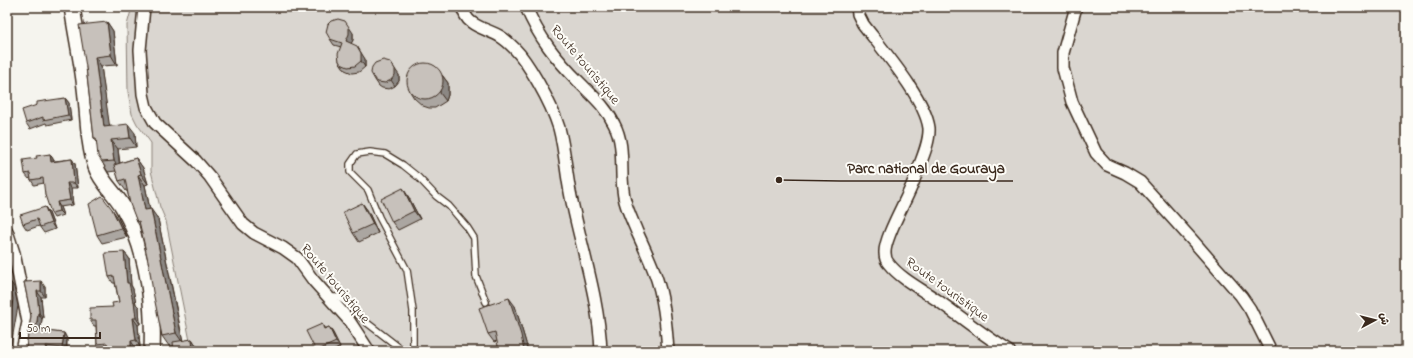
<svg xmlns="http://www.w3.org/2000/svg" width="1413" height="358" font-family="'Indie Flower','Playpen Sans Arabic',sans-serif">
<rect width="100%" height="100%" fill="#f5f4ee"/>
<filter id="ink" filterUnits="userSpaceOnUse"><feTurbulence type="fractalNoise" baseFrequency=".025" numOctaves="2"/><feDisplacementMap in="SourceGraphic" scale="8" xChannelSelector="R" yChannelSelector="G"/><feConvolveMatrix kernelMatrix="1 2 1 2 8 2 1 2 1" color-interpolation-filters="sRGB"/></filter>
<g filter="url(#ink)">
<path fill="#dad6d0" stroke="#8a8077" d="M 132,7 L 1406,7 L 1406,351 L 192,351 L 166,221 L 160,207 L 151,171 L 151,143 L 137,124 L 132,114 L 128,92 L 127,25 Z"/>
<g fill="none" stroke-linecap="round" stroke-linejoin="round">
<defs>
<path id="lane" d="M 329,297 L 338,297 L 344,301 L 366,322 L 401,349 L 408,351
M 410,351 L 413,348 L 413,311 L 407,270 L 379,217 L 368,190 L 350,172 L 350,164 L 357,154 L 370,152 L 385,154 L 403,165 L 418,177 L 436,196 L 449,206 L 467,227 L 474,238 L 476,276 L 486,302"/>
<path id="street" d="M 144,7 L 140,50 L 143,94 L 146,107 L 155,123 L 196,161 L 210,177 L 243,224 L 254,233 L 283,248 L 297,258 L 313,280 L 348,319 L 369,351
M 463,7 C 465,27 487,28 501,37 C 506,40 511,45 515,49 C 525,59 532,72 539,84 C 547,98 554,112 559,128 C 565,150 566,174 571,197 C 581,247 599,299 601,351
M 526,7 C 539,38 556,59 580,83 C 593,96 606,107 614,124 C 627,148 618,176 625,201 C 628,212 633,222 637,232 C 643,245 649,258 654,271 C 664,297 666,323 668,351
M 857,7 L 858,14 L 863,24 C 882,49 925,98 929,128 C 930,144 919,165 914,180 C 908,198 884,237 885,253 C 885,257 886,261 889,264 C 901,279 921,289 937,300 C 961,317 984,336 1009,351
M 1076,7 L 1063,53 L 1063,68 L 1072,102 L 1096,153 L 1107,165 L 1125,173 L 1140,182 L 1194,242 L 1241,296 L 1250,309 L 1271,351
M 7,231 L 14,253 L 28,322 L 22,351"/>
<path id="secondary" d="M 72,7 C 76,34 82,61 85,88 C 88,111 88,145 96,167 C 101,182 115,193 123,207 C 148,250 154,302 152,351"/>
</defs>
<use href="#lane" stroke="#3b2a1e" stroke-width="8"/>
<use href="#street" stroke="#3b2a1e" stroke-width="14"/>
<use href="#secondary" stroke="#3b2a1e" stroke-width="18"/>
<use href="#lane" stroke="#fdfcf7" stroke-width="5.5"/>
<use href="#street" stroke="#fdfcf7" stroke-width="11"/>
<use href="#secondary" stroke="#fdfcf7" stroke-width="15"/>
</g>
<path fill="#aba6a1" stroke="#3b2a1e" d="M 107,22 L 113,31 L 117,65 L 101,66 L 109,126 L 135,133 L 136,147 L 118,149 L 120,163 L 136,158 L 143,168 L 148,184 L 145,185 L 150,209 L 158,219 L 183,341 L 192,339 L 196,345 L 197,351 L 174,351 L 173,346 L 169,346 L 162,336 L 149,265 L 139,225 L 137,222 L 127,191 L 126,191 L 119,181 L 116,171 L 108,172 L 102,162 L 97,142 L 94,138 L 86,67 Z
M 353,33 L 353,40 L 351,43 L 365,59 L 365,67 L 359,72 L 352,73 L 345,70 L 339,61 L 341,47 L 334,45 L 330,39 Z
M 7,51 L 10,75 L 7,77 Z
M 399,75 L 399,81 L 395,86 L 389,89 L 382,88 L 379,86 L 375,80 Z
M 442,75 L 448,83 L 448,95 L 446,101 L 435,108 L 429,108 L 423,106 L 414,98 L 409,90 Z
M 65,98 L 69,103 L 71,120 L 47,125 L 46,123 L 30,129 L 26,123 Z
M 50,154 L 53,159 L 54,161 L 72,159 L 75,164 L 78,188 L 71,188 L 73,205 L 60,207 L 63,215 L 54,218 L 51,213 L 44,183 L 34,185 L 30,178 L 29,179 L 25,174 L 37,158 Z
M 408,196 L 420,219 L 398,230 L 392,222 Z
M 362,203 L 368,211 L 378,233 L 359,242 L 353,233 Z
M 45,207 L 49,213 L 55,229 L 44,233 L 39,226 L 27,230 L 23,224 Z
M 118,218 L 127,237 L 102,243 L 97,235 Z
M 124,252 L 129,258 L 131,285 L 133,289 L 136,304 L 139,307 L 140,324 L 138,325 L 140,347 L 101,350 L 97,344 L 96,326 L 94,326 L 90,320 L 113,307 L 119,302 L 115,283 L 113,283 L 109,277 Z
M 7,258 L 11,273 L 7,274 Z
M 24,282 L 45,287 L 45,297 L 41,297 L 43,318 L 42,319 L 40,331 L 64,333 L 67,339 L 67,347 L 85,351 L 23,351 L 26,348 L 31,316 Z
M 515,306 L 526,343 L 497,341 L 494,342 L 488,334 Z
M 322,324 L 325,329 L 329,327 L 333,333 L 340,347 L 333,351 L 316,351 Z"/>
<path fill="#8b8783" stroke="#3b2a1e" d="M 107,22 L 113,31 L 117,65 L 111,55 Z
M 349,27 L 353,33 L 353,40 L 350,46 L 346,41 Z
M 357,46 L 365,59 L 365,67 L 361,61 Z
M 7,51 L 10,75 L 7,72 Z
M 95,57 L 101,66 L 111,136 L 104,127 Z
M 390,62 L 399,75 L 399,81 L 395,86 L 391,80 Z
M 442,75 L 448,83 L 448,95 L 446,101 L 440,93 Z
M 65,98 L 69,103 L 71,120 L 68,115 Z
M 128,124 L 135,133 L 136,147 L 130,138 Z
M 111,140 L 118,149 L 120,170 L 114,161 Z
M 50,154 L 53,159 L 54,166 L 51,162 Z
M 136,158 L 143,168 L 148,184 L 141,174 Z
M 72,159 L 75,164 L 78,188 L 74,183 Z
M 138,175 L 145,185 L 152,220 L 145,210 Z
M 67,183 L 71,188 L 73,205 L 70,200 Z
M 403,188 L 408,196 L 420,219 L 414,211 Z
M 57,202 L 60,207 L 63,215 L 59,211 Z
M 362,203 L 368,211 L 378,233 L 373,224 Z
M 45,207 L 49,213 L 55,229 L 51,223 Z
M 112,209 L 118,218 L 127,237 L 121,228 Z
M 151,209 L 158,219 L 183,343 L 176,333 Z
M 124,252 L 129,258 L 131,285 L 133,289 L 136,304 L 139,307 L 140,324 L 136,318 L 133,301 L 127,283 Z
M 7,258 L 11,273 L 7,267 Z
M 9,280 L 14,287 L 18,306 L 10,351 L 7,351 Z
M 41,281 L 45,287 L 45,297 L 41,291 Z
M 37,291 L 41,297 L 43,318 L 39,313 Z
M 509,298 L 515,306 L 526,343 L 528,351 L 524,351 Z
M 38,313 L 42,319 L 40,335 L 36,330 Z
M 133,318 L 138,325 L 140,347 L 136,340 Z
M 329,327 L 333,333 L 340,347 L 336,342 Z
M 64,333 L 67,339 L 66,351 L 64,351 L 62,348 Z
M 192,339 L 196,345 L 197,351 L 193,351 Z
M 131,341 L 135,347 L 135,351 L 131,351 Z
M 46,346 L 50,351 L 46,351 Z"/>
<path fill="#c7c1bb" stroke="#3b2a1e" d="M 338,19 L 345,21 L 349,27 L 349,34 L 346,41 L 357,46 L 361,53 L 361,61 L 355,66 L 348,67 L 341,64 L 339,61 L 338,54 L 342,43 L 330,39 L 326,32 L 328,24 L 331,21 Z
M 107,22 L 111,55 L 95,57 L 104,127 L 128,124 L 130,138 L 111,140 L 114,161 L 102,162 L 98,156 L 96,138 L 94,138 L 86,67 L 79,25 Z
M 383,60 L 390,62 L 395,69 L 395,75 L 391,80 L 385,83 L 378,82 L 375,80 L 371,73 L 372,67 L 375,63 Z
M407 81a18 18 0 1 1 36 0a18 18 0 1 1-36 0Z
M 65,98 L 68,115 L 43,120 L 43,117 L 26,123 L 22,110 L 37,105 L 37,102 Z
M 50,154 L 51,162 L 72,159 L 74,183 L 67,183 L 70,200 L 57,202 L 59,211 L 51,213 L 45,195 L 43,178 L 31,180 L 30,173 L 25,174 L 23,160 L 37,158 L 36,156 Z
M 136,158 L 141,174 L 138,175 L 145,210 L 151,209 L 176,333 L 162,336 L 153,292 L 149,265 L 139,221 L 137,222 L 130,204 L 125,179 L 119,181 L 114,165 Z
M 403,188 L 414,211 L 392,222 L 381,199 Z
M 102,196 L 112,209 L 121,228 L 97,235 L 89,204 Z
M 362,203 L 373,224 L 353,233 L 343,212 Z
M 45,207 L 51,223 L 40,227 L 37,219 L 23,224 L 20,215 Z
M 124,252 L 127,283 L 129,283 L 133,301 L 134,301 L 136,318 L 133,318 L 136,340 L 131,341 L 131,351 L 110,351 L 110,346 L 108,346 L 107,343 L 97,344 L 96,320 L 90,320 L 90,308 L 113,307 L 112,303 L 119,302 L 114,276 L 109,277 L 105,253 Z
M 7,280 L 9,280 L 13,299 L 7,336 Z
M 41,281 L 41,291 L 37,291 L 39,313 L 38,313 L 36,330 L 64,333 L 62,348 L 46,346 L 46,351 L 23,351 L 26,348 L 31,316 L 24,282 Z
M 509,298 L 521,335 L 524,351 L 499,351 L 495,332 L 488,334 L 479,308 Z
M 322,324 L 324,329 L 329,327 L 336,342 L 316,351 L 306,331 Z
M 192,339 L 193,351 L 174,351 L 173,342 Z
M 64,347 L 82,347 L 82,351 L 64,351 Z"/>
</g>
<g text-anchor="middle" dominant-baseline="central" stroke-width="4" stroke-linejoin="round" paint-order="stroke">
<g font-size="14" fill="#3b2a1e" stroke="#fdfcf7">
<text transform="translate(585 65) rotate(50)">Route touristique</text>
<text transform="translate(335 284) rotate(50)">Route touristique</text>
<text transform="translate(947 290) rotate(36)">Route touristique</text>
</g>
</g>
<path fill="none" stroke="#3b2a1e" stroke-width="1.5" d="M779 180L840 181H1013"/>
<circle fill="#3b2a1e" stroke="#fdfcf7" stroke-width="1.5" cx="779" cy="180" r="4"/>
<g font-size="15" text-anchor="middle" font-weight="bold" fill="#3b2a1e" stroke="#fdfcf7" stroke-width="4" stroke-linejoin="round" paint-order="stroke">
<text x="926" y="173">Parc national de Gouraya</text>
</g>
<rect width="1413" height="358" fill="none" stroke="#fdfcf7" stroke-width="24"/>
<rect x="12" y="12" width="1389" height="334" fill="none" stroke="#3b2a1e" stroke-width="1.5" filter="url(#ink)"/>
<g transform="translate(1375 320) rotate(83)" stroke="#fdfcf7" stroke-width="3" paint-order="stroke">
<path d="M0-3L7 15L0 10L-7 15Z" fill="#3b2a1e"/>
<text y="-6" font-size="11" font-weight="bold" text-anchor="middle" fill="#3b2a1e">ش</text>
</g>
<path d="M20 332v6h80v-6" fill="none" stroke="#3b2a1e" stroke-width="2"/>
<text x="26" y="332" font-size="12" fill="#3b2a1e" stroke="#fdfcf7" stroke-width="3" paint-order="stroke">50 m</text>
</svg>
